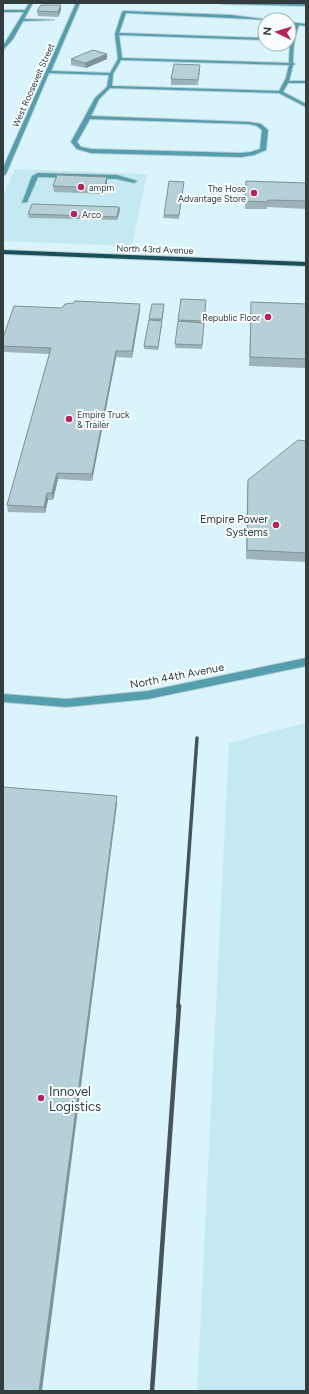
<svg xmlns="http://www.w3.org/2000/svg" width="309" height="1394" font-family="Figtree,sans-serif">
<rect width="100%" height="100%" fill="#d9f5fb"/>
<path fill="#c5e9f2" d="M 15,169 L 147,174 L 132,246 L 3,241 L 3,195 Z
M 306,723 L 306,1391 L 197,1391 L 229,743 Z"/>
<g fill="none" stroke-linecap="round" stroke-linejoin="round">
<defs>
<path id="minor" d="M 29,3 L 33,3 L 24,19 L 54,20 L 23,21 L 13,39 L 3,50 L 3,46 L 24,12 L 3,12 L 3,10 L 25,10 Z
M 76,3 L 80,3 L 51,71 L 110,73 L 118,59 L 115,34 L 122,12 L 124,11 L 231,15 L 271,20 L 126,13 L 119,33 L 265,38 L 265,40 L 119,35 L 122,58 L 289,63 L 290,40 L 295,25 L 289,24 L 289,22 L 306,24 L 306,26 L 299,25 C 294,38 293,49 293,63 L 295,64 L 293,65 L 289,81 L 306,81 L 306,83 L 288,83 L 283,92 L 306,104 L 306,107 L 279,93 L 110,88 L 99,99 L 91,116 L 249,122 L 261,124 L 268,130 L 266,150 L 254,155 L 241,157 L 91,153 L 77,149 L 71,142 L 95,98 L 107,87 L 109,75 L 49,73 L 6,174 L 3,176 L 3,168 ZM 121,60 L 289,65 L 286,78 L 279,91 L 112,86 L 113,74 ZM 90,119 L 249,124 L 257,126 L 262,130 L 260,149 L 251,152 L 241,153 L 91,149 L 81,147 L 77,142 Z
M 220,3 L 306,4 L 306,6 L 222,4 Z
M 38,173 L 117,175 L 137,181 L 134,183 L 117,179 L 38,177 L 27,202 L 22,203 L 32,176 Z
M 306,658 L 306,666 L 148,699 L 66,707 L 3,702 L 3,694 L 66,699 L 148,691 Z"/>
<path id="major" d="M 3,250 L 306,262 L 306,266 L 3,254 Z"/>
</defs>
<use href="#minor" stroke="#b8d0d5" stroke-width="2"/>
<use href="#major" stroke="#b8d0d5" stroke-width="2"/>
<use href="#minor" fill="#549eae" fill-rule="evenodd"/>
<use href="#major" fill="#194f5a" fill-rule="evenodd"/>
<path stroke="#475457" stroke-width="3.5" d="M 178,1007 L 197,738"/>
<path stroke="#475457" stroke-width="4.5" d="M 152,1391 L 179,1006"/>
</g>
<path fill="#9cb4b9" d="M 61,10 L 58,17 L 38,16 L 37,11 Z
M 71,59 L 107,59 L 86,68 L 71,65 Z
M 200,70 L 198,85 L 171,85 L 171,79 Z
M 246,181 L 306,183 L 306,209 L 267,207 L 267,209 L 245,209 Z
M 184,182 L 179,219 L 163,218 L 164,215 Z
M 107,183 L 104,194 L 54,192 L 53,186 Z
M 120,210 L 117,220 L 29,218 L 28,214 Z
M 181,299 L 206,300 L 202,349 L 175,348 Z
M 251,302 L 306,304 L 306,368 L 249,366 Z
M 140,304 L 140,310 L 132,358 L 116,357 L 92,481 L 58,479 L 53,500 L 48,500 L 45,513 L 8,512 L 7,505 L 49,354 L 3,352 L 3,338 L 62,308 Z
M 164,304 L 158,350 L 144,349 L 144,346 L 149,319 Z
M 306,441 L 306,562 L 246,559 L 247,490 L 248,480 Z"/>
<path fill="#7f9296" d="M 61,5 L 61,10 L 58,17 L 58,12 Z
M 107,54 L 107,59 L 86,68 L 85,63 Z
M 107,177 L 107,183 L 104,194 L 104,188 Z
M 119,207 L 120,210 L 117,220 L 117,217 Z
M 140,304 L 140,310 L 132,358 L 132,351 Z
M 164,304 L 164,308 L 158,350 L 158,347 Z
M 116,351 L 116,357 L 92,481 L 92,474 Z
M 57,473 L 58,479 L 53,500 L 52,493 Z
M 47,493 L 48,500 L 45,513 L 44,507 Z
M 117,796 L 117,804 L 42,1391 L 39,1391 Z"/>
<path fill="#b5d1d7" stroke="#7f9296" d="M 41,5 L 61,5 L 58,12 L 37,11 Z
M 93,50 L 107,54 L 85,63 L 71,59 Z
M 174,64 L 200,65 L 198,80 L 171,79 Z
M 57,175 L 107,177 L 104,188 L 53,186 Z
M 169,181 L 184,182 L 179,215 L 164,215 Z
M 246,181 L 306,183 L 306,201 L 268,200 L 268,202 L 245,201 Z
M 32,204 L 119,207 L 117,217 L 28,214 Z
M 181,299 L 206,300 L 204,321 L 178,320 Z
M 75,301 L 140,304 L 132,351 L 116,351 L 92,474 L 57,473 L 52,493 L 47,493 L 44,507 L 7,505 L 51,348 L 3,346 L 3,338 L 14,306 L 62,308 L 65,304 L 74,303 Z
M 251,302 L 306,304 L 306,359 L 250,357 Z
M 152,304 L 164,304 L 162,319 L 149,319 Z
M 149,320 L 162,321 L 158,347 L 144,346 Z
M 178,321 L 204,323 L 202,345 L 175,344 Z
M 298,440 L 306,441 L 306,553 L 247,550 L 248,480 Z
M 3,787 L 117,796 L 39,1391 L 3,1391 Z"/>
<g fill="#b2245b" stroke="#f8fdfe" stroke-width="1.5">
<circle cx="81" cy="187" r="4"/>
<circle cx="254" cy="193" r="4"/>
<circle cx="74" cy="214" r="4"/>
<circle cx="268" cy="317" r="4"/>
<circle cx="69" cy="419" r="4"/>
<circle cx="276" cy="525" r="4"/>
<circle cx="41" cy="1098" r="4"/>
</g>
<g text-anchor="middle" dominant-baseline="central" stroke-width="4" stroke-linejoin="round" paint-order="stroke">
<g font-size="9" fill="#323d3f" stroke="#f8fdfe">
<text transform="translate(33 85) rotate(-66)">West Roosevelt Street</text>
<text transform="translate(155 249) rotate(2)">North 43rd Avenue</text>
</g>
<g font-size="9" fill="#323d3f" stroke="#f8fdfe" text-anchor="start">
<text x="89" y="187">ampm</text>
<text x="246" y="188" text-anchor="end">The Hose<tspan x="246" dy="10">Advantage Store</tspan></text>
<text x="82" y="214">Arco</text>
<text x="260" y="317" text-anchor="end">Republic Floor</text>
<text x="77" y="414">Empire Truck<tspan x="77" dy="10">&amp; Trailer</tspan></text>
</g>
<g font-size="11" fill="#323d3f" stroke="#f8fdfe" text-anchor="end">
<text x="268" y="519">Empire Power<tspan x="268" dy="13">Systems</tspan></text>
</g>
<g font-size="11" fill="#323d3f" stroke="#f8fdfe">
<text transform="translate(177 676) rotate(-11)">North 44th Avenue</text>
</g>
<g font-size="13" fill="#323d3f" stroke="#f8fdfe" text-anchor="start">
<text x="49" y="1091">Innovel<tspan x="49" dy="15">Logistics</tspan></text>
</g>
</g>
<rect width="309" height="1394" fill="none" stroke="#323d3f" stroke-width="8"/>
<g transform="translate(277 32) rotate(275)"><circle r="19" fill="#f8fdfe" stroke="#a9b0b2"/>
<path d="M0-3L7 15L0 10L-7 15Z" fill="#b2245b"/>
<text y="-6" font-size="11" font-weight="bold" text-anchor="middle" fill="#323d3f">N</text>
</g>
</svg>
